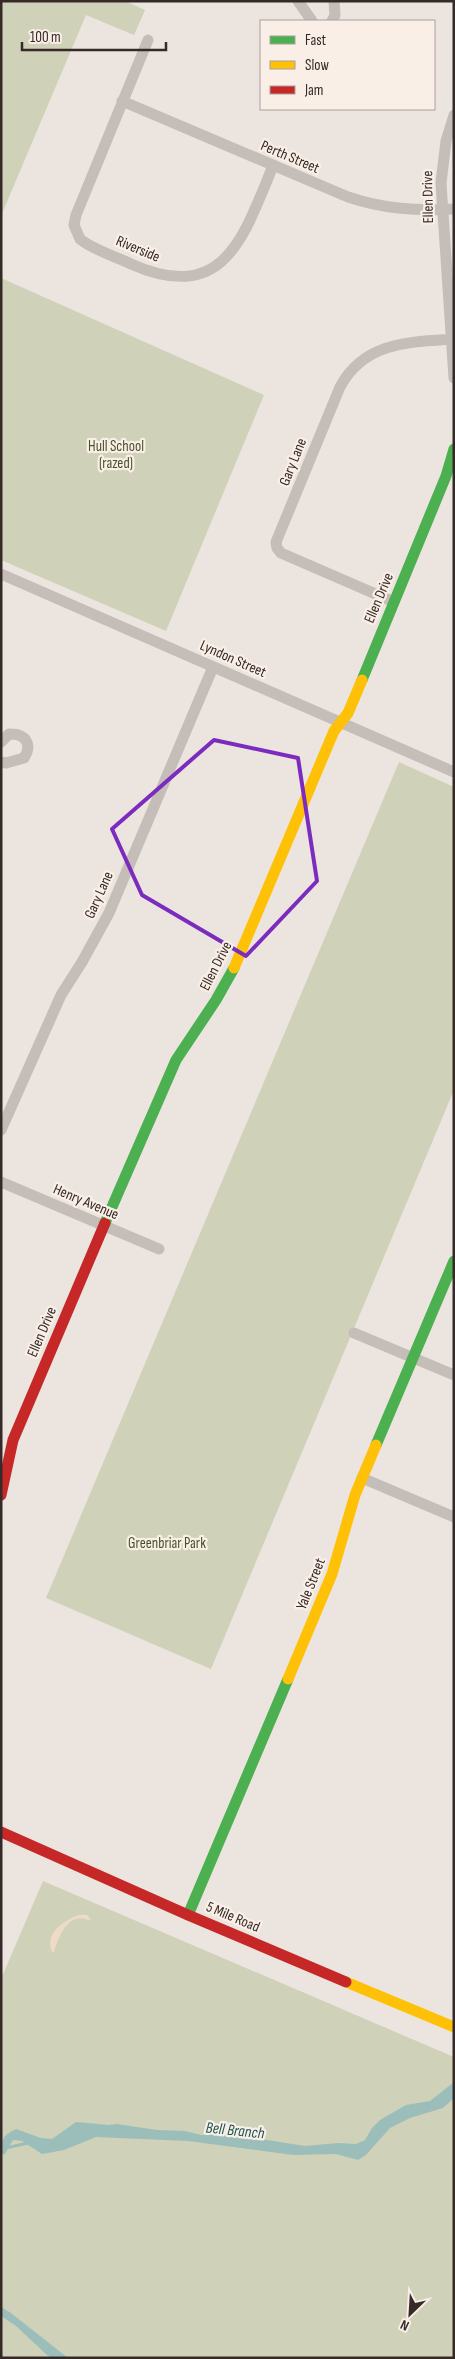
<svg xmlns="http://www.w3.org/2000/svg" width="455" height="2359" font-family="'Sofia Sans Condensed',sans-serif">
<rect width="100%" height="100%" fill="#ece5df"/>
<path fill="#cfd1b9" d="M 1,1 L 125,1 L 145,10 L 134,35 L 86,15 L 1,216 Z
M 1,278 L 264,395 L 166,631 L 1,560 Z
M 399,762 L 454,787 L 454,1090 L 211,1669 L 46,1598 Z
M 43,1881 L 454,2057 L 454,2358 L 1,2358 L 1,1979 Z"/>
<path fill="#eddbc6" d="M 79,1915 L 87,1915 L 91,1919 L 88,1920 C 67,1912 59,1937 54,1952 L 52,1952 C 44,1933 64,1920 79,1915 Z"/>
<path fill="#9cbebb" d="M 454,2082 L 454,2098 L 443,2108 L 410,2118 L 390,2128 L 366,2155 L 358,2160 L 336,2154 L 293,2155 L 188,2141 L 96,2137 L 64,2150 L 42,2154 L 22,2141 L 13,2140 L 5,2154 L 1,2155 C 1,2140 2,2136 16,2129 L 41,2138 L 52,2139 L 76,2122 L 109,2125 L 117,2124 L 157,2130 L 185,2131 L 201,2135 L 228,2134 L 305,2146 L 338,2143 L 356,2144 L 365,2140 L 372,2128 L 380,2120 L 406,2105 L 430,2101 Z
M 1,2307 L 11,2313 L 68,2358 L 52,2358 L 47,2355 L 16,2326 L 1,2316 Z"/>
<g fill="none" stroke-linecap="round" stroke-linejoin="round">
<path stroke="#9cbebb" stroke-width="3" d="M 1,2149 L 28,2143"/>
<path stroke="#c5bdb8" stroke-width="11" d="M 298,1 L 312,21
M 332,21 L 335,15 L 334,1
M 148,40 L 76,215 L 74,225 L 80,239 C 93,250 115,256 131,264 C 225,306 244,235 273,166
M 122,101 L 348,197 C 384,209 416,211 454,209
M 454,115 L 446,141 L 441,183 L 454,378
M 1,574 L 454,772
M 394,602 L 281,553 L 277,548 L 276,542 L 340,387 C 364,342 408,342 454,339
M 1,742 L 9,734 C 25,733 33,744 24,758 L 6,763 L 1,762
M 1,1130 L 61,995 L 82,962 L 109,913 L 213,667
M 1,1182 L 159,1249
M 354,1333 L 454,1375
M 362,1478 L 454,1517"/>
<path stroke="#4caf50" stroke-width="11" d="M 362,680 L 446,476 L 454,449
M 105,1223 L 176,1060 L 216,1000 L 234,968
M 376,1445 L 454,1261
M 188,1915 L 288,1679"/>
<path stroke="#ffc107" stroke-width="11" d="M 234,968 L 334,731 L 348,713 L 362,680
M 288,1679 L 332,1574 L 355,1495 L 376,1445
M 346,1982 L 454,2027"/>
<path stroke="#c62828" stroke-width="11" d="M 1,1495 L 13,1440 L 105,1223
M 1,1832 L 188,1915 L 346,1982"/>
</g>
<path fill="none" stroke="#7b2cbf" stroke-width="4" stroke-linejoin="round" d="M 214,740 L 298,758 L 317,881 L 246,956 L 142,895 L 112,829 Z"/>
<g text-anchor="middle" dominant-baseline="central" stroke-width="4.5" stroke-linejoin="round" paint-order="stroke">
<g font-size="15" fill="#352a27" stroke="#f9efe6">
<text transform="translate(290 157) rotate(23)">Perth Street</text>
<text transform="translate(428 197) rotate(-91)">Ellen Drive</text>
<text transform="translate(138 249) rotate(23)">Riverside</text>
<text transform="translate(293 462) rotate(-68)">Gary Lane</text>
<text transform="translate(379 598) rotate(-67)">Ellen Drive</text>
<text transform="translate(233 659) rotate(24)">Lyndon Street</text>
<text transform="translate(99 895) rotate(-66)">Gary Lane</text>
<text transform="translate(216 966) rotate(-63)">Ellen Drive</text>
<text transform="translate(86 1202) rotate(23)">Henry Avenue</text>
<text transform="translate(42 1332) rotate(-67)">Ellen Drive</text>
<text transform="translate(311 1584) rotate(-68)">Yale Street</text>
<text transform="translate(233 1917) rotate(23)">5 Mile Road</text>
</g>
<g font-size="15" fill="#49532b" stroke="#f9efe6">
<text x="116" y="446">Hull School<tspan x="116" dy="17">(razed)</tspan></text>
<text x="167" y="1543">Greenbriar Park</text>
</g>
<g font-size="16" font-style="italic" fill="#1d5654" stroke="#f9efe6">
<text transform="translate(235 2131) rotate(6)">Bell Branch</text>
</g>
</g>
<rect width="455" height="2359" fill="none" stroke="#352a27" stroke-width="5"/>
<rect x="260" y="20" width="175" height="90" fill="#f9efe6" stroke="#aba09a"/>
<rect x="270" y="36" width="25" height="8" fill="#4caf50" stroke="#aba09a"/>
<text x="305" y="45" font-size="15" fill="#352a27">Fast</text>
<rect x="270" y="61" width="25" height="8" fill="#ffc107" stroke="#aba09a"/>
<text x="305" y="70" font-size="15" fill="#352a27">Slow</text>
<rect x="270" y="86" width="25" height="8" fill="#c62828" stroke="#aba09a"/>
<text x="305" y="95" font-size="15" fill="#352a27">Jam</text>
<g transform="translate(410 2314) rotate(205)" stroke="#f9efe6" stroke-width="4" paint-order="stroke">
<path d="M0-4L9 19L0 12L-9 19Z" fill="#352a27"/>
<text y="-8" font-size="14" font-weight="bold" text-anchor="middle" fill="#352a27">N</text>
</g>
<path d="M22 42v8h144v-8" fill="none" stroke="#352a27" stroke-width="2.5"/>
<text x="30" y="42" font-size="15" fill="#352a27" stroke="#f9efe6" stroke-width="4" paint-order="stroke">100 m</text>
</svg>
